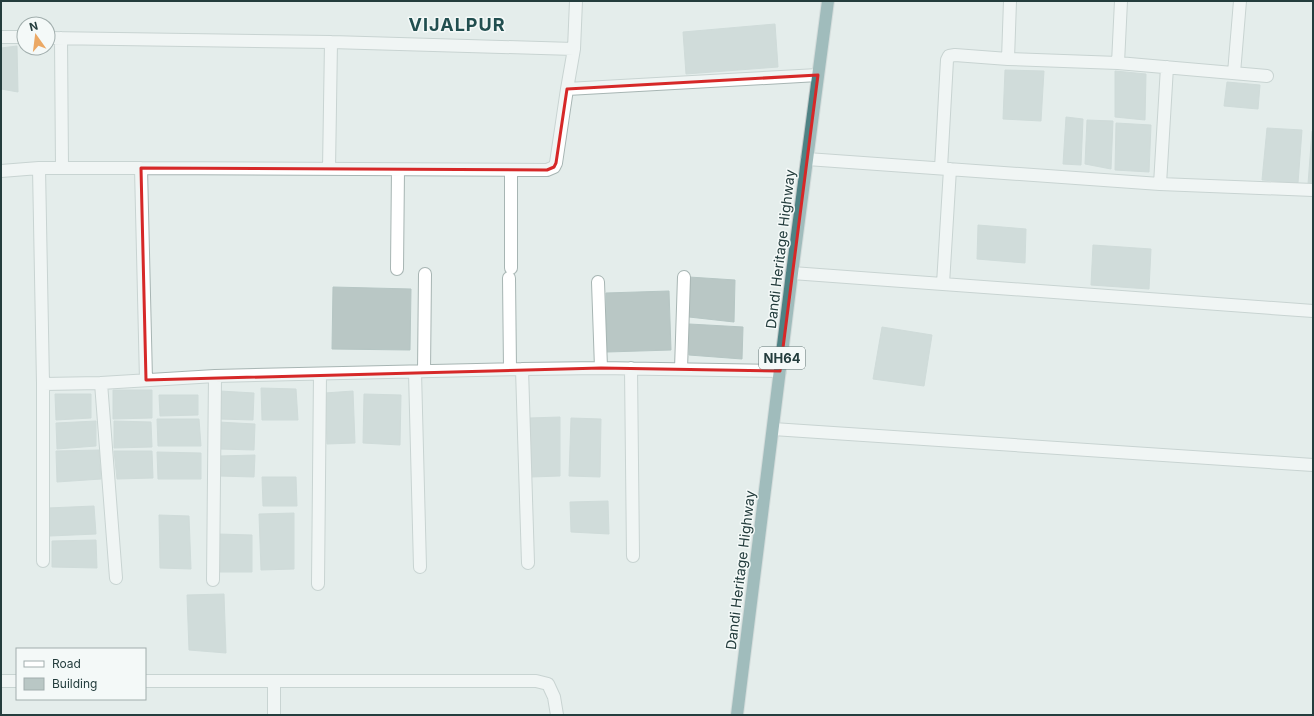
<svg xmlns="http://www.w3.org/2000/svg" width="1314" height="716" font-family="Inter,sans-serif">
<rect width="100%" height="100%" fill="#e4edeb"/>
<path fill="#b9c7c5" stroke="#b6c6c4" d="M 775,24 L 778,67 L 686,74 L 683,32 Z
M 17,46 L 18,92 L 1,89 L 1,48 Z
M 1005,70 L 1044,71 L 1041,121 L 1003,119 Z
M 1115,71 L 1146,74 L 1145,120 L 1115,117 Z
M 1227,82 L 1260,85 L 1258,109 L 1224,106 Z
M 1066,117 L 1083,119 L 1081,165 L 1063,164 Z
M 1087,120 L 1113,121 L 1111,169 L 1085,164 Z
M 1116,123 L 1151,125 L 1149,172 L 1115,170 Z
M 1267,128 L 1302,130 L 1298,183 L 1262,180 Z
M 1312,131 L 1313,131 L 1313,184 L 1308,184 Z
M 978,225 L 1026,229 L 1025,263 L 977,259 Z
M 1093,245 L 1151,249 L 1149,289 L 1091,285 Z
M 689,277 L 735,280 L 734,322 L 689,317 Z
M 333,287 L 411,289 L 410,350 L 332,349 Z
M 669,291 L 671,350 L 607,352 L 606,293 Z
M 689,324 L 743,327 L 742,359 L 689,355 Z
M 882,327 L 932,335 L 924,386 L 873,379 Z
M 261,388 L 296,389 L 298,420 L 262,420 Z
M 113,390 L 152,390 L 152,418 L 113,419 Z
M 220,391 L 254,393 L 253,420 L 219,419 Z
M 353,391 L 355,443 L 327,444 L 325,393 Z
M 55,394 L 91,394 L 91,418 L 56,420 Z
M 364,394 L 401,395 L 400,445 L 363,443 Z
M 159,395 L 198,395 L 198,415 L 160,416 Z
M 560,417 L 560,476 L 531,477 L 529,418 Z
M 571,418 L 601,419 L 600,477 L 569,476 Z
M 157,419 L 199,419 L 201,446 L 158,446 Z
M 96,421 L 96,446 L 57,449 L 56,423 Z
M 114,421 L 151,422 L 152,447 L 114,448 Z
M 218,422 L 255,424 L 254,450 L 219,449 Z
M 99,450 L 101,479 L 57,482 L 56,451 Z
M 114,451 L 152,451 L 153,478 L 117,479 Z
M 157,452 L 201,453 L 201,479 L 158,479 Z
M 255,455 L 254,477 L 219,476 L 219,456 Z
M 262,477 L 296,477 L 297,506 L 263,506 Z
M 608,501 L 609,534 L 571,532 L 570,502 Z
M 94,506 L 96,534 L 50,536 L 48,508 Z
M 294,513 L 294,569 L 261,570 L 259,514 Z
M 159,515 L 189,516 L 191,569 L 160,568 Z
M 218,534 L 252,535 L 252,572 L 220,572 Z
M 96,540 L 97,568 L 52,567 L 52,541 Z
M 224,594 L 226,653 L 189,650 L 187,595 Z"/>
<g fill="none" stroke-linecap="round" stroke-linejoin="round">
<defs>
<path id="minor" d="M 1,37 L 24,37
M 48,38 L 331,42 L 574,49 L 567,89 L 818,75
M 61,38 L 62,168
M 574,49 L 576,1
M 1008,59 L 1010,1
M 1118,63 L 1121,1
M 1234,73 L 1240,1
M 807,159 L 1160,184 L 1313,190
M 39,168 L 43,384 L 43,561
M 141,168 L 146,380
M 941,168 L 947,60 L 949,56 L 955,55 L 1008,59 L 1118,63 L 1267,76
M 329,169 L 331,42
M 511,170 L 511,268
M 1,171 L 39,168 L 141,168 L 547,170 L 554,167 L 556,163 L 567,89
M 1160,184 L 1167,67
M 397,269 L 398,170
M 792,273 L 1313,311
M 509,278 L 510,369
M 598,282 L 601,368
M 943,284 L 950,169
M 631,368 L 633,556
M 522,369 L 528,563
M 681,369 L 684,277
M 424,371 L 425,274
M 415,372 L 420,567
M 101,383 L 116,578
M 43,384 L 101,383 L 215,376 L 522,369 L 601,368 L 780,371
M 773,429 L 1313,465
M 213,580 L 215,376
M 318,584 L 320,374
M 1,681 L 17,681
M 145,681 L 536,681 L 548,684 L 554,697 L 557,715
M 274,715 L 274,681"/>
<path id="trunk" d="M 737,715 L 792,273 L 828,1"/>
</defs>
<use href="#minor" stroke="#a7b5b3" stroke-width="14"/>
<use href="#trunk" stroke="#c2c9c9" stroke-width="14"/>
<use href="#minor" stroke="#fff" stroke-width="12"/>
<use href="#trunk" stroke="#4e8284" stroke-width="12"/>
</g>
<path d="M0 0H1314V716H0ZM 818,75 L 780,371 L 601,368 L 146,380 L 141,168 L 547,170 L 554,167 L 556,163 L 567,89 Z" fill="#e4edeb" fill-opacity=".55" fill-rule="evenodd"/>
<path fill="none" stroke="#d62828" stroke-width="3" stroke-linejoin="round" d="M 818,75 L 780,371 L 601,368 L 146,380 L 141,168 L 547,170 L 554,167 L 556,163 L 567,89 Z"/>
<g text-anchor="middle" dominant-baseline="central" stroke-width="3" stroke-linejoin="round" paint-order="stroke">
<rect fill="#f4f9f8" stroke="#627575" stroke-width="1" x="759" y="347" width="46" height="22" rx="3"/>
<g font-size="13" font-weight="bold" fill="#243d3d">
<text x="782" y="358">NH64</text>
</g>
<g font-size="14" fill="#243d3d" stroke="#f4f9f8">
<text transform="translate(780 249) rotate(-83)">Dandi Heritage Highway</text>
<text transform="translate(740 570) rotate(-83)">Dandi Heritage Highway</text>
</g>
<g font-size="18" font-weight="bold" letter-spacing="1" fill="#214e4f" stroke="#f4f9f8">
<text x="457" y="24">VIJALPUR</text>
</g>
</g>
<rect width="1314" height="716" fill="none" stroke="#243d3d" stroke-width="4"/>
<rect x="16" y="648" width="130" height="52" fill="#f4f9f8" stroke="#a1aead"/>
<rect x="24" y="661" width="20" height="6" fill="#ffffff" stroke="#a1aead"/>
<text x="52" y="668" font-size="12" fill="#243d3d">Road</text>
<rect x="24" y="678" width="20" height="12" fill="#b9c7c5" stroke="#a1aead"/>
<text x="52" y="688" font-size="12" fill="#243d3d">Building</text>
<g transform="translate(36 36) rotate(346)"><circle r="19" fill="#f4f9f8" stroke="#a1aead"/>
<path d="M0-3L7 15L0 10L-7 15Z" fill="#eba864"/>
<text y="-6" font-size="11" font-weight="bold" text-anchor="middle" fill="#243d3d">N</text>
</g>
</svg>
